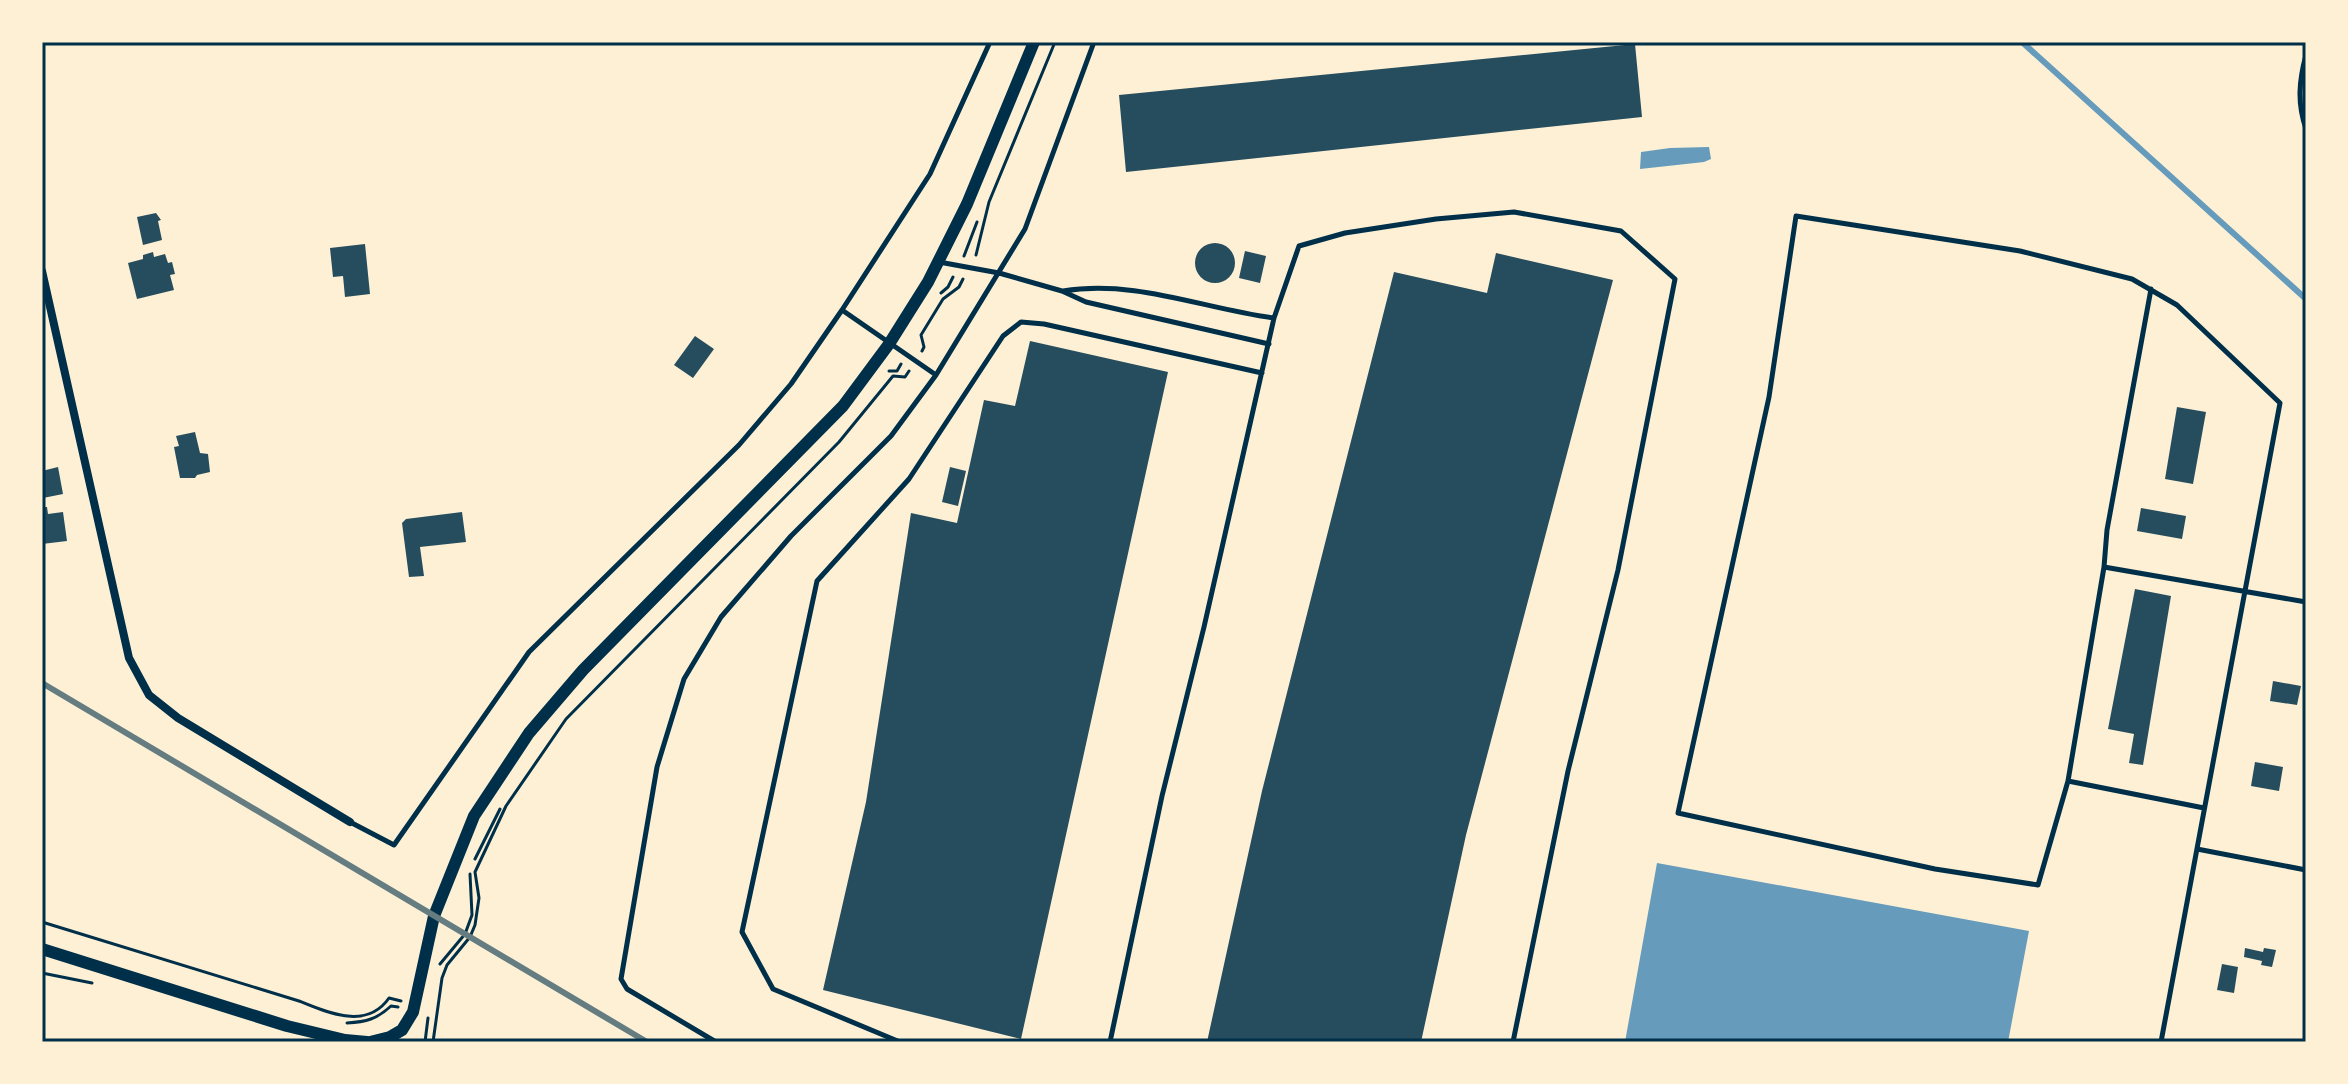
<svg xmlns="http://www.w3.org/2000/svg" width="2348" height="1084" font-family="'Noto Sans',sans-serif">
<rect width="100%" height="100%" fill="#fdf0d5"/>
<path fill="#669bbc" d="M 1709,147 L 1711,159 L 1704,162 L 1640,169 L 1641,152 L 1670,148 Z
M 1657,863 L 2029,931 L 2008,1042 L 1625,1042 Z"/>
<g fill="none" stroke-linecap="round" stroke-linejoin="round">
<path stroke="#669bbc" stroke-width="6" d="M 2022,42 L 2306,299"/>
</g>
<path fill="#264d5e" d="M 1635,44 L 1642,117 L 1126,172 L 1119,95 Z
M 156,213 L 161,220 L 158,221 L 162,240 L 143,245 L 137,217 Z
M1195 263a20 20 0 1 1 40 0a20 20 0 1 1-40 0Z
M 365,244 L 370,294 L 345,297 L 343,276 L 333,277 L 330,248 Z
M 1245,251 L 1266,256 L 1260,283 L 1239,278 Z
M 153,252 L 154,257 L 165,254 L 168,263 L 172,262 L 175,274 L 170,275 L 174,290 L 137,299 L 128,263 L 143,259 L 143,255 Z
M 1496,253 L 1613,280 L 1466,835 L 1421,1042 L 1207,1042 L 1262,791 L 1394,272 L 1487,293 Z
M 695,336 L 714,349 L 693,378 L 674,365 Z
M 1030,341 L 1168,372 L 1021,1039 L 823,990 L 866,802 L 911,513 L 957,523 L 984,400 L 1015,406 Z
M 2177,407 L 2206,412 L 2193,484 L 2165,479 Z
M 195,432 L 200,453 L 208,454 L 210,472 L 197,475 L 195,478 L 180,478 L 174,447 L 179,446 L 176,436 Z
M 58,467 L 63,494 L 43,498 L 42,471 Z
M 950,467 L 966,471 L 958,506 L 942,502 Z
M 42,507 L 47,507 L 48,514 L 63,512 L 67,541 L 42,544 Z
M 2141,508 L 2186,516 L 2182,539 L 2137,531 Z
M 462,512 L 466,542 L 420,547 L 424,576 L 409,577 L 402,523 L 406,519 Z
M 2135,589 L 2171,596 L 2143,765 L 2129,763 L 2134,734 L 2108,729 Z
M 2273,681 L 2301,686 L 2297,705 L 2270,701 Z
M 2255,762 L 2283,767 L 2279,791 L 2251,786 Z
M 2245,948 L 2263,952 L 2264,948 L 2276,950 L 2272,967 L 2261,965 L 2262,961 L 2244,957 Z
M 2222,964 L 2238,967 L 2234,993 L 2217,990 Z"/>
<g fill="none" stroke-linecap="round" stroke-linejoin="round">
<path stroke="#003049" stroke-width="3" d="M 976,255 L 989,202 L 1055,42
M 964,256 L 977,222
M 941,293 L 948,287 L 953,277
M 922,351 L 924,347 L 921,335 L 943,299 L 959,287 L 963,279
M 889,371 L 897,371 L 901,364
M 475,859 L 500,809
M 42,922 L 299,1001 C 328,1013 367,1030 389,998 L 401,1001
M 440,964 L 465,934 L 472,915 L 470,874
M 42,973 L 92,983
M 347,1023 C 366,1022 377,1019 391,1006 L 398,1007
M 425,1042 L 428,1018
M 433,1042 L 442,978 L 447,965 L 470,937 L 475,925 L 479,898 L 475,872 L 506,806 L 566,719 L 839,442 L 893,376 L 905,377 L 909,371"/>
<path stroke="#003049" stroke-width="5" d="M 2306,55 C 2299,81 2297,103 2306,129
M 939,262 L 999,273 L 1062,291 L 1086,302 L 1269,344
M 1063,291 C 1135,279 1204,309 1274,318
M 842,310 L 936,375
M 2104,567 L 2107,530 L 2151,289
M 2068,781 L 2038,885 L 1935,869 L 1678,813 L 1769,397 L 1796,216 L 2020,251 L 2132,279 L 2177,305 L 2280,403 L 2161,1042
M 2204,808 L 2068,781 L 2104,567 L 2306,602
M 350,822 L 394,845 L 529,652 L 739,445 L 791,384 L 842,310 L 930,174 L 990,42
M 2197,849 L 2306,870
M 716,1042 L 627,989 L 621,979 L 657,767 L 684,679 L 721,617 L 791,536 L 891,436 L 936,375 L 1025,229 L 1094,42
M 900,1042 L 773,989 L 742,932 L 817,581 L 909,479 L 1003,336 L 1021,322 L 1044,324 L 1262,373
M 1110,1042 L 1162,796 L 1204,627 L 1274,318 L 1299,246 L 1345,233 L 1436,219 L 1514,212 L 1621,231 L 1675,279 L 1618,570 L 1568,771 L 1513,1042"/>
<path stroke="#003049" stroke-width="8" d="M 42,271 L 129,658 L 149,695 L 178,718 L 350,822"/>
<path stroke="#003049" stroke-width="12" d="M 42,949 L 287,1026 L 345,1040 L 367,1042
M 370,1042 L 390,1037 L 402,1030 L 413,1012 L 434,916 L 474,816 L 529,733 L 583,670 L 843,406 L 889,344 L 928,282 L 967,204 L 1034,42"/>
<path stroke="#657d81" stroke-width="6" d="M 42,683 L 647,1042"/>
</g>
<rect width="2348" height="1084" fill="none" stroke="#fdf0d5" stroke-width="88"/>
<rect x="44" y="44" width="2260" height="996" fill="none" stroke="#003049" stroke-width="3"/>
</svg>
